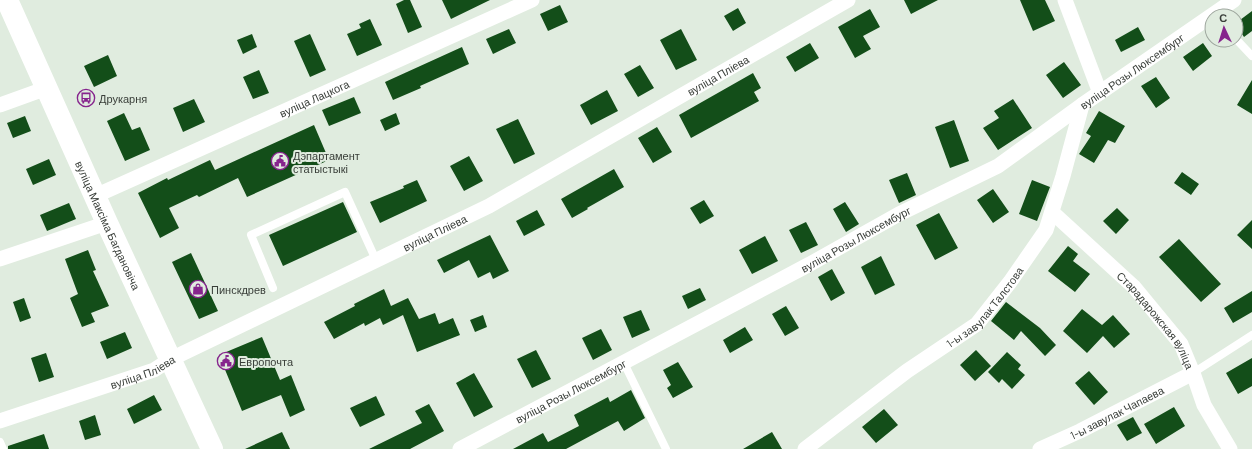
<svg xmlns="http://www.w3.org/2000/svg" width="1252" height="449" font-family="Barlow,sans-serif">
<rect width="100%" height="100%" fill="#e0ecdf"/>
<path fill="#134e19" d="M 404,0 L 410,0 L 422,27 L 408,33 L 396,4 Z
M 442,0 L 490,0 L 451,19 Z
M 904,0 L 938,0 L 911,14 Z
M 1020,0 L 1045,0 L 1055,21 L 1033,31 Z
M 560,5 L 568,22 L 548,31 L 540,14 Z
M 738,8 L 746,23 L 733,31 L 724,16 Z
M 870,9 L 880,27 L 863,36 L 871,49 L 855,58 L 838,27 Z
M 1252,11 L 1252,31 L 1244,37 L 1236,25 L 1236,23 Z
M 370,19 L 382,45 L 357,56 L 347,34 L 361,28 L 359,24 Z
M 1138,27 L 1145,40 L 1121,52 L 1115,40 Z
M 509,29 L 516,43 L 493,54 L 486,39 Z
M 681,29 L 697,60 L 676,70 L 660,40 Z
M 252,34 L 257,47 L 243,54 L 237,40 Z
M 310,34 L 326,70 L 310,77 L 294,41 Z
M 810,43 L 819,58 L 795,72 L 786,57 Z
M 1203,43 L 1212,56 L 1193,71 L 1183,57 Z
M 462,47 L 469,64 L 420,86 L 421,88 L 393,100 L 385,82 Z
M 108,55 L 117,76 L 94,87 L 84,66 Z
M 1064,62 L 1081,85 L 1063,98 L 1046,75 Z
M 640,65 L 654,88 L 638,97 L 624,74 Z
M 259,70 L 269,93 L 253,99 L 243,77 Z
M 753,73 L 761,88 L 754,92 L 759,101 L 691,138 L 679,115 Z
M 1156,77 L 1170,98 L 1156,108 L 1141,86 Z
M 1252,80 L 1252,114 L 1237,105 Z
M 607,90 L 618,111 L 591,125 L 580,105 Z
M 354,97 L 361,113 L 329,126 L 322,110 Z
M 194,99 L 205,122 L 183,132 L 173,108 Z
M 1013,99 L 1032,128 L 998,150 L 983,128 L 999,118 L 994,111 Z
M 1099,111 L 1125,126 L 1115,143 L 1108,140 L 1094,163 L 1079,154 L 1091,136 L 1086,133 Z
M 124,113 L 132,130 L 140,127 L 150,150 L 125,161 L 107,121 Z
M 396,113 L 400,124 L 385,131 L 380,120 Z
M 25,116 L 31,131 L 13,138 L 7,123 Z
M 518,119 L 535,154 L 514,164 L 496,129 Z
M 954,120 L 969,161 L 950,168 L 935,127 Z
M 314,125 L 329,160 L 247,197 L 238,178 L 199,197 L 197,195 L 169,208 L 179,228 L 160,238 L 138,193 L 167,178 L 168,180 L 210,160 L 215,170 Z
M 657,127 L 672,152 L 653,163 L 638,138 Z
M 469,156 L 483,181 L 464,191 L 450,166 Z
M 49,159 L 56,175 L 33,185 L 26,169 Z
M 614,169 L 624,187 L 587,208 L 588,209 L 572,218 L 561,199 Z
M 1182,172 L 1199,184 L 1191,195 L 1174,183 Z
M 907,173 L 916,195 L 899,203 L 889,180 Z
M 417,180 L 427,201 L 380,223 L 370,202 L 404,188 L 403,186 Z
M 1032,180 L 1050,187 L 1037,221 L 1019,214 Z
M 993,189 L 1009,212 L 993,223 L 977,200 Z
M 704,200 L 714,216 L 700,224 L 690,208 Z
M 343,202 L 357,232 L 283,266 L 269,235 Z
M 845,202 L 859,224 L 846,232 L 833,209 Z
M 69,203 L 76,219 L 47,231 L 40,215 Z
M 1117,208 L 1129,220 L 1116,234 L 1103,221 Z
M 537,210 L 545,225 L 524,236 L 516,221 Z
M 939,213 L 958,248 L 935,260 L 916,225 Z
M 1252,220 L 1252,249 L 1237,235 Z
M 806,222 L 818,245 L 801,253 L 789,230 Z
M 490,235 L 509,271 L 493,279 L 490,272 L 478,278 L 469,260 L 444,273 L 437,260 Z
M 765,236 L 778,261 L 752,274 L 739,250 Z
M 1179,239 L 1221,284 L 1201,302 L 1159,257 Z
M 1068,246 L 1078,254 L 1073,261 L 1090,274 L 1075,292 L 1048,271 Z
M 88,250 L 96,270 L 93,271 L 109,306 L 91,313 L 95,322 L 82,327 L 70,298 L 78,294 L 65,259 Z
M 191,253 L 218,311 L 199,319 L 172,262 Z
M 881,256 L 895,285 L 875,295 L 861,267 Z
M 832,269 L 845,293 L 831,301 L 818,277 Z
M 700,288 L 706,300 L 688,309 L 682,296 Z
M 384,289 L 391,306 L 408,298 L 419,319 L 435,313 L 439,324 L 453,318 L 460,335 L 417,352 L 403,315 L 383,325 L 380,318 L 365,326 L 364,323 L 334,339 L 324,322 L 355,306 L 354,304 Z
M 1252,291 L 1252,312 L 1233,323 L 1224,308 Z
M 24,298 L 31,318 L 20,322 L 13,302 Z
M 1006,302 L 1040,328 L 1056,345 L 1045,356 L 1021,331 L 1014,340 L 991,321 Z
M 786,306 L 799,328 L 785,336 L 772,314 Z
M 1082,309 L 1102,325 L 1113,315 L 1130,334 L 1114,348 L 1103,336 L 1087,353 L 1063,331 Z
M 641,310 L 650,330 L 632,338 L 623,317 Z
M 483,315 L 487,327 L 475,332 L 470,320 Z
M 745,327 L 753,340 L 730,353 L 723,340 Z
M 601,329 L 612,350 L 593,360 L 582,338 Z
M 125,332 L 132,348 L 107,359 L 100,342 Z
M 262,337 L 280,380 L 291,375 L 305,410 L 290,417 L 281,395 L 242,411 L 219,355 Z
M 536,350 L 551,379 L 532,388 L 517,359 Z
M 976,350 L 991,366 L 975,381 L 960,365 Z
M 1007,352 L 1021,365 L 1018,369 L 1025,375 L 1012,389 L 1002,379 L 999,383 L 988,372 Z
M 46,353 L 54,377 L 39,382 L 31,358 Z
M 1252,358 L 1252,386 L 1238,394 L 1226,373 Z
M 678,362 L 693,387 L 673,398 L 667,388 L 671,385 L 663,370 Z
M 1089,371 L 1108,392 L 1094,405 L 1075,383 Z
M 474,373 L 493,407 L 474,417 L 456,383 Z
M 631,390 L 645,418 L 624,431 L 618,421 L 566,449 L 513,449 L 543,433 L 548,442 L 579,426 L 574,415 L 608,397 L 610,402 Z
M 154,395 L 162,410 L 134,424 L 127,409 Z
M 376,396 L 385,415 L 360,427 L 350,408 Z
M 429,404 L 444,431 L 410,449 L 369,449 L 422,423 L 415,411 Z
M 1174,407 L 1185,426 L 1156,444 L 1144,424 Z
M 884,409 L 898,425 L 876,443 L 862,427 Z
M 95,415 L 101,435 L 85,440 L 79,421 Z
M 1133,417 L 1142,433 L 1127,441 L 1117,425 Z
M 282,432 L 290,449 L 245,449 Z
M 772,432 L 782,449 L 743,449 Z
M 44,434 L 49,449 L 8,449 L 8,446 Z"/>
<g fill="none" stroke-linecap="round" stroke-linejoin="round">
<path stroke="#fff" stroke-width="8" d="M 1236,39 L 1252,56
M 273,288 L 251,235 L 345,192 L 376,260
M 624,363 L 666,449
M 1193,373 L 1252,335
M 0,442 L 3,449"/>
<g stroke="#fff" stroke-width="15">
<path d="M 1065,0 L 1100,93"/>
<path d="M 0,105 L 47,88"/>
<path id="s1" d="M 95,196 L 532,0"/>
<path id="s2" d="M 1052,212 L 1134,287 L 1181,344 L 1193,373 L 1204,405 L 1230,449"/>
<path d="M 0,259 L 107,223"/>
<path id="s3" d="M 0,421 L 154,370 L 171,359 L 489,206 L 848,0"/>
<path id="s4" d="M 460,449 L 810,264 L 899,214 L 998,166 L 1082,105 L 1234,0"/>
<path id="s5" d="M 805,449 L 907,371 L 977,324 L 1010,282 L 1046,230 L 1063,176 L 1082,105"/>
<path id="s6" d="M 1040,449 L 1080,431 L 1193,373"/>
</g>
<path stroke="#fff" stroke-width="22" id="s7" d="M 7,0 L 107,223 L 212,449"/>
</g>
<defs>
<symbol id="bus-ring" viewBox="-11 -11 22 22"><circle r="9.5" fill="#e0ecdf" stroke="#86248d" stroke-width="1.5"/><path d="M-5-6H5V4H4V6H2V4H-2V6H-4V4H-5ZM-3.5-4V0h7V-4ZM-3.5 1.2v1.5H-2V1.2ZM2 1.2v1.5H3.5V1.2Z" fill="#86248d"/></symbol>
<symbol id="civic-ring" viewBox="-11 -11 22 22"><circle r="9.5" fill="#e0ecdf" stroke="#86248d" stroke-width="1.5"/><path d="M-.6-6.5H3V-4.5H.6V-3L4-1V1h2V6H-6V1h2V-1L-.6-3ZM-1.2 2.5V6h2.4V2.5Z" fill="#86248d"/></symbol>
<symbol id="shop-ring" viewBox="-11 -11 22 22"><circle r="9.5" fill="#e0ecdf" stroke="#86248d" stroke-width="1.5"/><path d="M-5-2.5h2.3a2.7 3.5 0 0 1 5.4 0H5L5.5 6h-11ZM-1.5-2.5h3a1.5 2.3 0 0 0-3 0Z" fill="#86248d"/></symbol>
</defs>
<g fill-rule="evenodd">
<use href="#bus-ring" x="76" y="88" width="20" height="20"/>
<use href="#civic-ring" x="270" y="151" width="20" height="20"/>
<use href="#shop-ring" x="188" y="279" width="20" height="20"/>
<use href="#civic-ring" x="216" y="351" width="20" height="20"/>
</g>
<g text-anchor="middle" dominant-baseline="central" stroke-width="4" stroke-linejoin="round" paint-order="stroke">
<g font-size="11" fill="#393e39" stroke="#e0ecdf">
<text stroke="none"><textPath href="#s4" startOffset="772">вуліца Розы Люксембург</textPath></text>
<text stroke="none"><textPath href="#s3" startOffset="799">вуліца Пліева</textPath></text>
<text stroke="none"><textPath href="#s1" startOffset="240">вуліца Лацкога</textPath></text>
<text stroke="none"><textPath href="#s7" startOffset="247">вуліца Максіма Багдановіча</textPath></text>
<text stroke="none"><textPath href="#s3" startOffset="475">вуліца Пліева</textPath></text>
<text stroke="none"><textPath href="#s4" startOffset="448">вуліца Розы Люксембург</textPath></text>
<text stroke="none"><textPath href="#s5" startOffset="230">1-ы завулак Талстова</textPath></text>
<text stroke="none"><textPath href="#s2" startOffset="151">Старадарожская вуліца</textPath></text>
<text stroke="none"><textPath href="#s3" startOffset="151">вуліца Пліева</textPath></text>
<text stroke="none"><textPath href="#s4" startOffset="125">вуліца Розы Люксембург</textPath></text>
<text stroke="none"><textPath href="#s6" startOffset="85">1-ы завулак Чапаева</textPath></text>
</g>
<g font-size="11" fill="#393e39" stroke="#e0ecdf" text-anchor="start">
<text x="99" y="98">Друкарня</text>
<text x="293" y="155">Дэпартамент<tspan x="293" dy="13">статыстыкі</tspan></text>
<text x="211" y="289">Пинскдрев</text>
<text x="239" y="361">Европочта</text>
</g>
</g>
<g transform="translate(1224 28) rotate(356)"><circle r="19" fill="#e0ecdf" stroke="#9da69d"/>
<path d="M0-3L7 15L0 10L-7 15Z" fill="#86248d"/>
<text y="-6" font-size="11" font-weight="bold" text-anchor="middle" fill="#393e39">С</text>
</g>
</svg>
